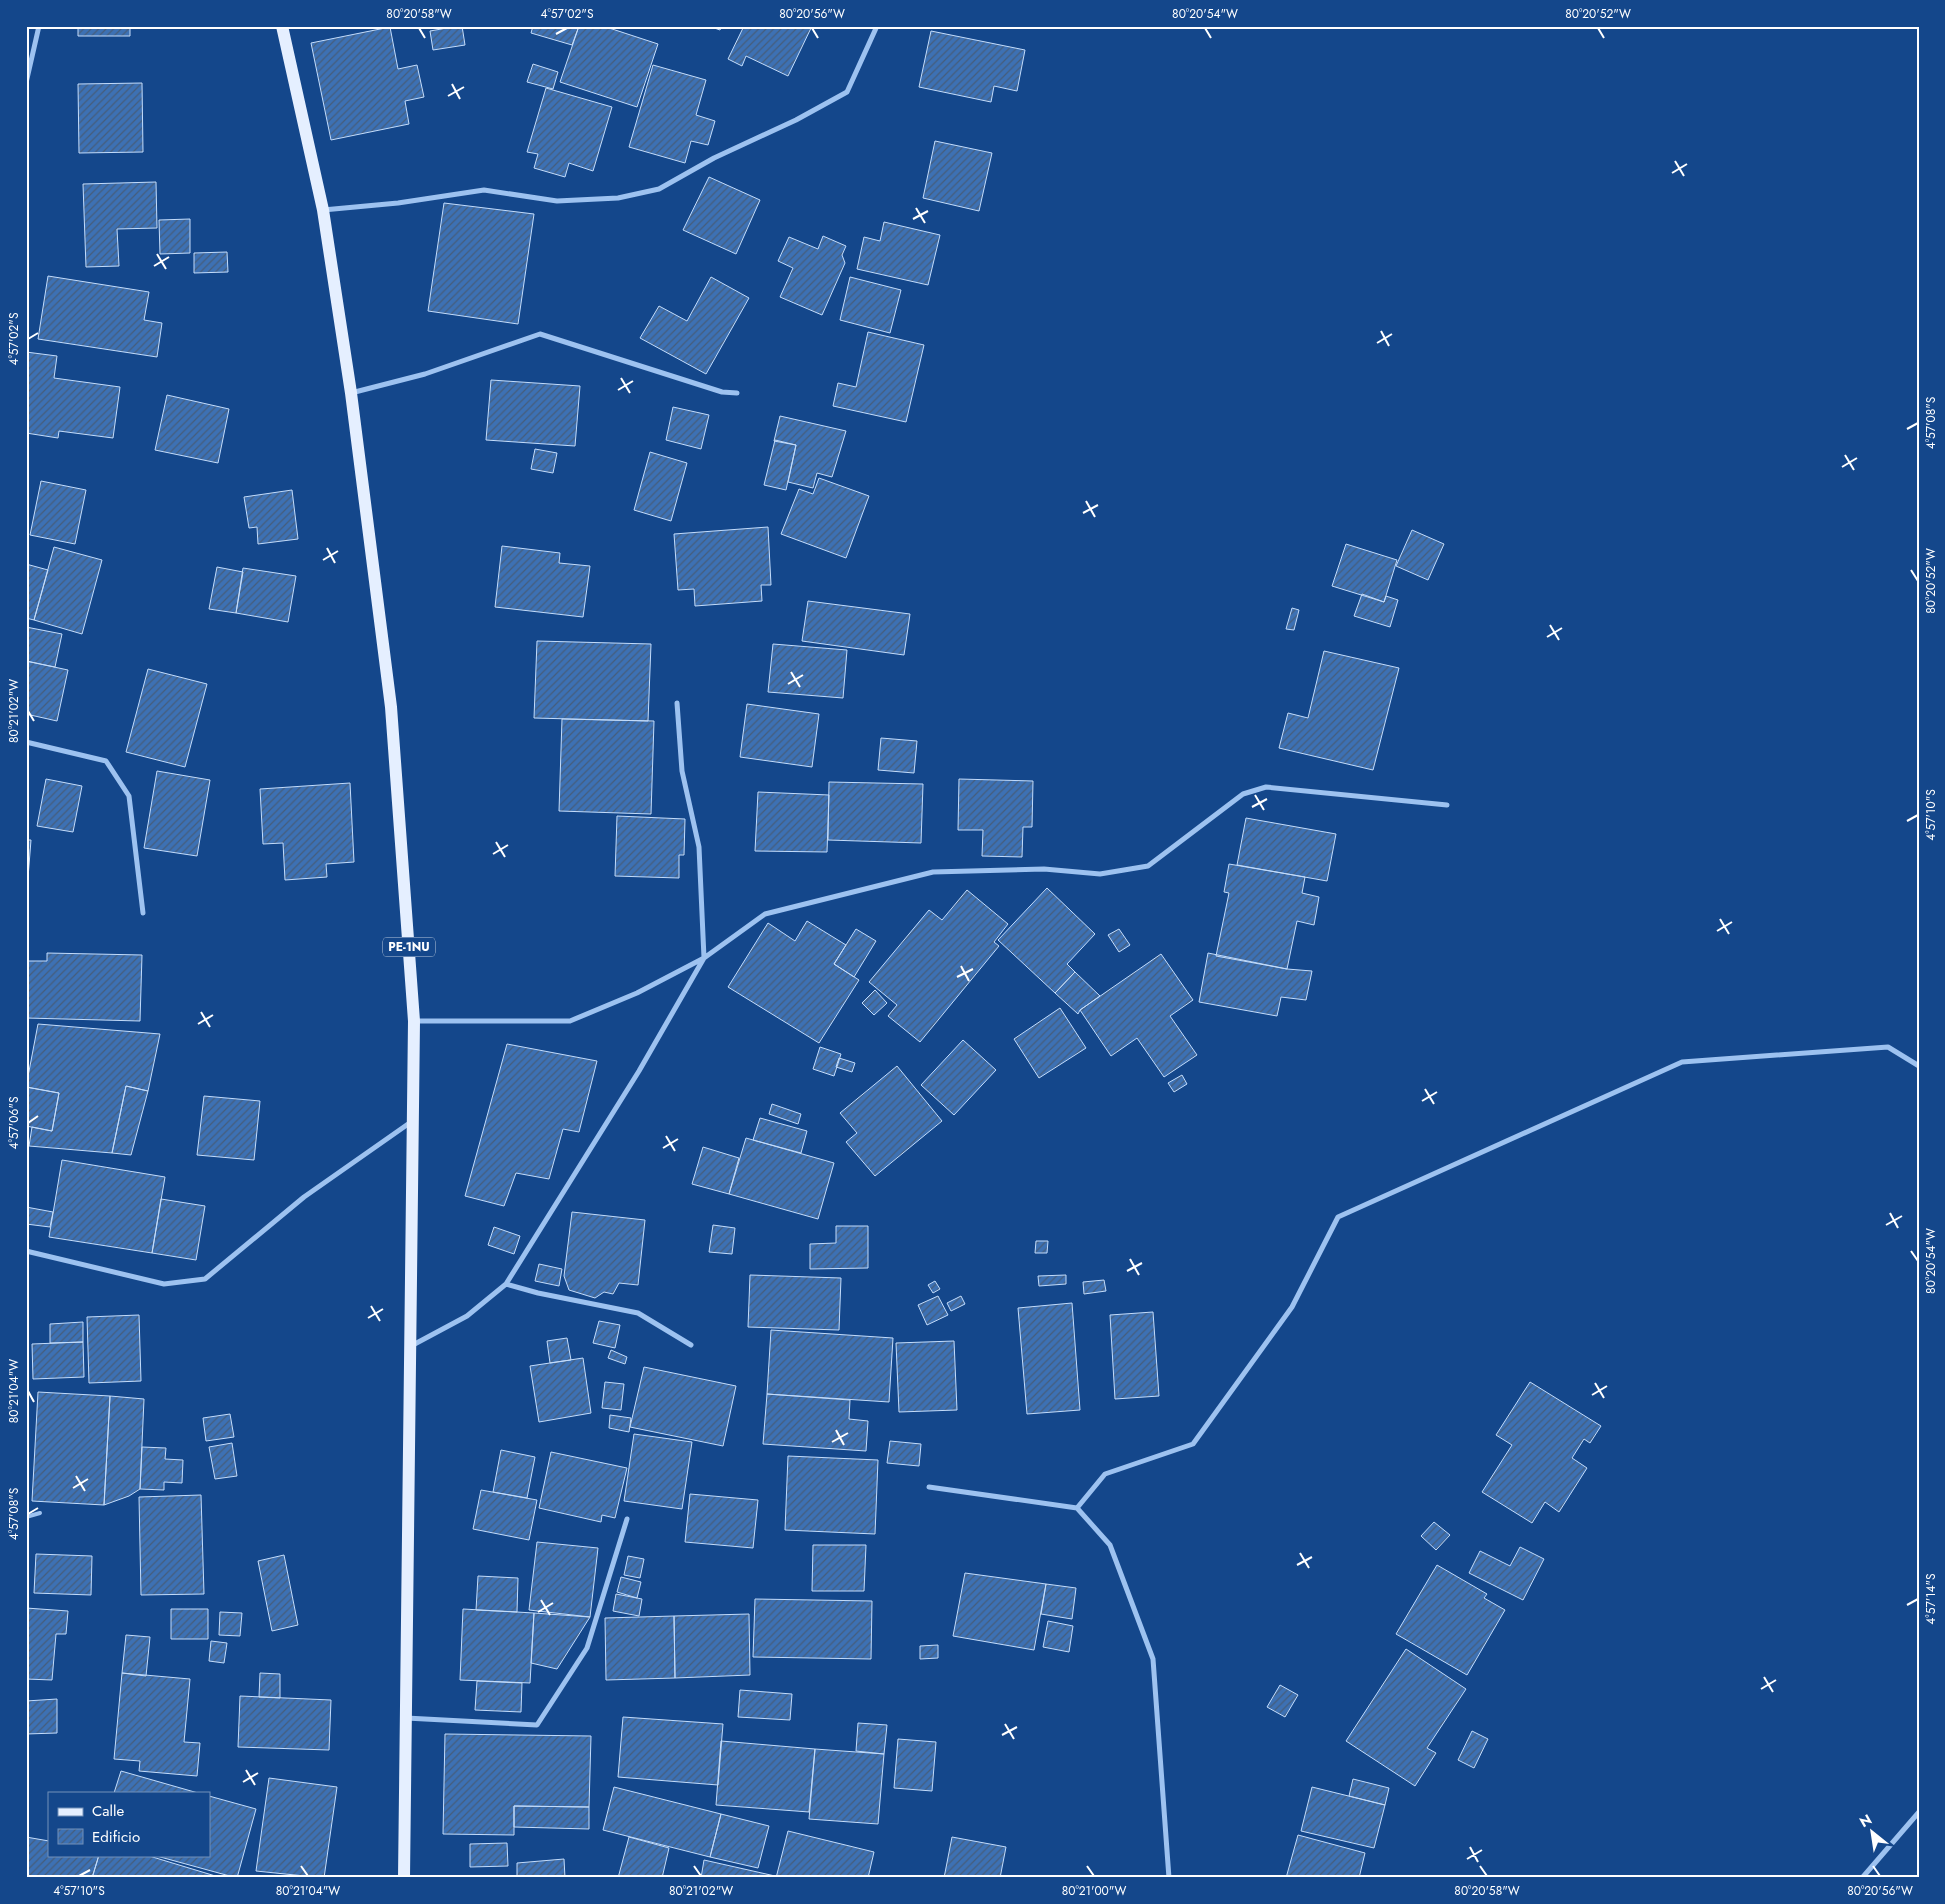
<svg xmlns="http://www.w3.org/2000/svg" width="1945" height="1904" font-family="Jost,sans-serif">
<defs>
<pattern id="building-hatch" width="6" height="6" patternUnits="userSpaceOnUse" patternTransform="scale(1.25)"><rect width="6" height="6" fill="#3d71b4"/><path d="M-1 1l2-2M0 6l6-6M5 7l2-2" fill="none" stroke="#455d7b"/></pattern>
</defs>
<rect width="100%" height="100%" fill="#14478b"/>
<path fill="url(#building-hatch)" stroke="#c3dcfb" d="M 78,26 L 130,26 L 130,36 L 78,36 Z
M 458,26 L 462,26 L 465,45 L 433,50 L 430,31 Z
M 533,26 L 579,26 L 572,45 L 531,33 Z
M 579,26 L 603,26 L 658,44 L 637,107 L 560,82 Z
M 709,26 L 722,26 L 720,30 Z
M 744,26 L 812,26 L 788,76 L 746,56 L 742,66 L 728,59 Z
M 390,27 L 398,69 L 417,65 L 424,97 L 405,101 L 409,124 L 331,140 L 311,43 Z
M 931,31 L 1025,50 L 1017,91 L 994,86 L 991,102 L 919,87 Z
M 533,64 L 558,72 L 553,89 L 527,82 Z
M 653,65 L 706,80 L 696,115 L 715,121 L 708,145 L 691,141 L 685,163 L 629,147 Z
M 142,83 L 143,152 L 79,153 L 78,84 Z
M 546,88 L 612,107 L 593,171 L 569,163 L 565,177 L 534,168 L 538,154 L 527,152 Z
M 935,141 L 992,153 L 979,211 L 923,198 Z
M 709,177 L 760,200 L 736,254 L 683,230 Z
M 156,182 L 157,228 L 117,229 L 119,266 L 86,267 L 83,184 Z
M 444,203 L 534,214 L 518,324 L 428,311 Z
M 190,219 L 190,253 L 160,254 L 159,220 Z
M 884,222 L 940,235 L 928,285 L 857,269 L 864,237 L 880,241 Z
M 823,236 L 846,246 L 842,255 L 845,263 L 822,315 L 780,297 L 793,268 L 778,261 L 789,237 L 818,249 Z
M 227,252 L 228,272 L 194,273 L 194,253 Z
M 48,276 L 149,292 L 144,320 L 162,323 L 157,357 L 38,339 Z
M 711,277 L 749,298 L 706,374 L 640,338 L 659,306 L 687,321 Z
M 850,277 L 901,290 L 890,333 L 840,320 Z
M 868,332 L 924,345 L 906,422 L 833,406 L 838,383 L 856,387 Z
M 26,352 L 57,356 L 54,378 L 120,387 L 113,438 L 59,431 L 58,438 L 26,433 Z
M 491,380 L 580,386 L 575,446 L 486,440 Z
M 167,395 L 229,409 L 218,463 L 155,450 Z
M 673,407 L 709,415 L 701,449 L 666,440 Z
M 780,416 L 846,431 L 832,477 L 817,473 L 813,488 L 788,482 L 796,445 L 774,441 Z
M 775,440 L 796,445 L 786,490 L 764,485 Z
M 535,449 L 557,453 L 553,473 L 531,469 Z
M 650,452 L 687,463 L 671,521 L 634,510 Z
M 819,478 L 869,496 L 846,558 L 781,534 L 799,489 L 813,494 Z
M 41,481 L 86,490 L 75,544 L 30,535 Z
M 292,490 L 298,539 L 258,544 L 257,527 L 249,528 L 244,497 Z
M 768,527 L 771,585 L 761,585 L 762,601 L 695,606 L 694,589 L 678,590 L 674,534 Z
M 1412,530 L 1444,544 L 1428,580 L 1396,566 Z
M 1346,544 L 1397,560 L 1384,602 L 1332,586 Z
M 502,546 L 560,553 L 559,563 L 590,566 L 583,617 L 495,607 Z
M 54,547 L 102,560 L 82,634 L 34,620 Z
M 26,564 L 48,570 L 34,620 L 26,618 Z
M 217,567 L 243,572 L 236,613 L 209,609 Z
M 243,568 L 296,576 L 288,622 L 236,613 Z
M 1362,594 L 1384,602 L 1386,596 L 1398,600 L 1390,627 L 1354,616 Z
M 808,601 L 910,614 L 904,655 L 802,641 Z
M 1292,608 L 1299,610 L 1294,630 L 1286,629 Z
M 26,627 L 62,634 L 55,667 L 26,661 Z
M 537,641 L 651,644 L 648,721 L 534,718 Z
M 773,644 L 847,650 L 843,698 L 768,692 Z
M 1324,651 L 1399,668 L 1373,770 L 1279,748 L 1288,713 L 1308,718 Z
M 26,661 L 68,670 L 57,721 L 26,714 Z
M 148,669 L 207,684 L 185,767 L 126,752 Z
M 747,704 L 819,714 L 812,767 L 740,757 Z
M 562,719 L 654,721 L 651,814 L 559,811 Z
M 881,738 L 917,741 L 914,773 L 878,770 Z
M 157,771 L 210,780 L 197,856 L 144,848 Z
M 46,779 L 82,786 L 73,832 L 37,826 Z
M 959,779 L 1033,781 L 1032,827 L 1023,827 L 1022,857 L 982,856 L 983,830 L 958,830 Z
M 829,782 L 923,784 L 921,843 L 828,840 Z
M 350,783 L 354,862 L 326,864 L 327,877 L 285,880 L 283,843 L 263,844 L 260,789 Z
M 758,792 L 829,795 L 827,852 L 755,851 Z
M 617,816 L 685,819 L 684,855 L 679,855 L 679,878 L 615,876 Z
M 1246,818 L 1336,834 L 1327,881 L 1237,865 Z
M 26,840 L 31,840 L 26,903 Z
M 1229,864 L 1305,877 L 1302,893 L 1319,897 L 1314,925 L 1297,921 L 1287,969 L 1216,956 L 1229,893 L 1224,892 Z
M 1047,888 L 1095,934 L 1067,964 L 1075,972 L 1055,993 L 998,940 Z
M 967,890 L 1008,924 L 994,942 L 999,946 L 920,1042 L 888,1016 L 897,1005 L 869,982 L 929,910 L 942,920 Z
M 807,921 L 846,945 L 834,964 L 859,980 L 819,1043 L 728,987 L 768,923 L 795,941 Z
M 856,929 L 876,941 L 854,977 L 834,964 Z
M 1119,929 L 1130,945 L 1119,952 L 1108,935 Z
M 47,953 L 142,955 L 140,1021 L 26,1018 L 26,961 L 47,961 Z
M 1208,953 L 1287,969 L 1312,971 L 1306,1000 L 1281,997 L 1277,1016 L 1199,1002 Z
M 1161,954 L 1193,1000 L 1170,1016 L 1197,1055 L 1164,1077 L 1137,1038 L 1111,1056 L 1080,1010 Z
M 1075,972 L 1100,996 L 1080,1010 L 1078,1014 L 1055,993 Z
M 875,990 L 887,1003 L 874,1015 L 862,1003 Z
M 1060,1008 L 1086,1048 L 1039,1078 L 1014,1039 Z
M 38,1024 L 160,1034 L 148,1091 L 126,1086 L 112,1153 L 29,1146 L 32,1127 L 52,1131 L 59,1093 L 26,1087 Z
M 963,1040 L 996,1070 L 954,1115 L 921,1085 Z
M 507,1044 L 597,1061 L 579,1132 L 563,1129 L 549,1179 L 516,1173 L 504,1206 L 465,1196 Z
M 820,1047 L 841,1054 L 834,1076 L 813,1069 Z
M 839,1058 L 855,1063 L 852,1072 L 836,1067 Z
M 897,1066 L 942,1121 L 875,1176 L 846,1142 L 857,1133 L 840,1113 Z
M 1182,1075 L 1187,1084 L 1174,1092 L 1168,1083 Z
M 126,1086 L 148,1091 L 131,1155 L 112,1153 Z
M 26,1087 L 59,1093 L 52,1131 L 26,1126 Z
M 204,1096 L 260,1101 L 254,1160 L 197,1155 Z
M 772,1104 L 801,1114 L 798,1124 L 769,1114 Z
M 760,1118 L 807,1131 L 801,1153 L 753,1140 Z
M 746,1138 L 834,1163 L 818,1219 L 729,1194 Z
M 703,1147 L 739,1158 L 729,1194 L 692,1184 Z
M 62,1160 L 165,1177 L 152,1253 L 49,1237 Z
M 161,1199 L 205,1206 L 196,1260 L 152,1253 Z
M 26,1207 L 53,1212 L 50,1227 L 26,1224 Z
M 572,1212 L 645,1220 L 638,1285 L 619,1283 L 613,1294 L 604,1292 L 595,1298 L 569,1290 L 564,1276 Z
M 713,1225 L 735,1228 L 732,1254 L 709,1252 Z
M 836,1226 L 868,1226 L 868,1268 L 810,1269 L 810,1244 L 836,1243 Z
M 494,1227 L 520,1236 L 514,1254 L 488,1245 Z
M 1036,1241 L 1048,1241 L 1047,1253 L 1035,1253 Z
M 539,1264 L 562,1269 L 559,1286 L 535,1281 Z
M 750,1275 L 841,1278 L 839,1330 L 748,1327 Z
M 1066,1275 L 1066,1284 L 1039,1286 L 1038,1276 Z
M 1104,1280 L 1106,1291 L 1084,1294 L 1083,1282 Z
M 935,1281 L 940,1289 L 933,1293 L 928,1285 Z
M 938,1296 L 948,1315 L 927,1325 L 918,1305 Z
M 961,1296 L 965,1304 L 951,1311 L 947,1303 Z
M 1072,1303 L 1080,1410 L 1027,1414 L 1018,1308 Z
M 1153,1312 L 1159,1396 L 1115,1399 L 1110,1315 Z
M 139,1315 L 141,1381 L 89,1383 L 87,1317 Z
M 599,1321 L 620,1325 L 615,1348 L 593,1343 Z
M 83,1322 L 83,1342 L 50,1343 L 50,1324 Z
M 771,1330 L 893,1338 L 889,1402 L 767,1394 Z
M 567,1338 L 571,1360 L 550,1363 L 547,1341 Z
M 954,1341 L 957,1410 L 899,1412 L 896,1343 Z
M 83,1342 L 84,1377 L 33,1379 L 32,1344 Z
M 611,1350 L 627,1357 L 625,1364 L 608,1358 Z
M 583,1358 L 591,1413 L 539,1422 L 530,1366 Z
M 644,1367 L 736,1386 L 723,1446 L 630,1427 Z
M 605,1382 L 624,1384 L 621,1410 L 602,1408 Z
M 1530,1382 L 1601,1426 L 1590,1443 L 1584,1439 L 1572,1458 L 1587,1468 L 1559,1512 L 1545,1502 L 1532,1523 L 1482,1492 L 1512,1445 L 1496,1435 Z
M 38,1392 L 110,1396 L 104,1505 L 32,1501 Z
M 767,1394 L 850,1400 L 849,1419 L 868,1421 L 866,1451 L 763,1444 Z
M 110,1396 L 144,1399 L 140,1489 L 129,1496 L 104,1505 Z
M 230,1414 L 234,1437 L 206,1441 L 203,1418 Z
M 610,1415 L 631,1418 L 629,1432 L 609,1428 Z
M 634,1434 L 692,1442 L 682,1509 L 624,1501 Z
M 890,1441 L 921,1444 L 919,1466 L 887,1463 Z
M 232,1443 L 237,1476 L 215,1479 L 209,1447 Z
M 142,1447 L 166,1448 L 165,1459 L 183,1460 L 182,1483 L 164,1482 L 164,1490 L 140,1489 Z
M 501,1450 L 535,1457 L 527,1498 L 493,1492 Z
M 551,1452 L 627,1468 L 615,1518 L 602,1515 L 601,1522 L 539,1508 Z
M 788,1456 L 878,1460 L 875,1534 L 785,1530 Z
M 481,1490 L 537,1500 L 529,1540 L 473,1529 Z
M 690,1494 L 758,1500 L 753,1548 L 685,1542 Z
M 201,1495 L 204,1594 L 141,1595 L 139,1497 Z
M 1434,1522 L 1450,1535 L 1436,1550 L 1421,1536 Z
M 537,1542 L 598,1548 L 590,1617 L 529,1610 Z
M 813,1545 L 866,1545 L 864,1591 L 812,1591 Z
M 1520,1547 L 1544,1559 L 1523,1600 L 1469,1573 L 1480,1551 L 1510,1566 Z
M 36,1554 L 92,1556 L 91,1595 L 34,1593 Z
M 284,1555 L 298,1625 L 272,1631 L 258,1561 Z
M 628,1556 L 644,1559 L 640,1578 L 624,1575 Z
M 1437,1565 L 1487,1594 L 1484,1598 L 1505,1610 L 1467,1675 L 1396,1634 Z
M 965,1573 L 1046,1584 L 1034,1650 L 953,1636 Z
M 478,1576 L 518,1578 L 517,1612 L 476,1610 Z
M 621,1577 L 641,1582 L 637,1598 L 617,1592 Z
M 1046,1584 L 1076,1588 L 1072,1619 L 1041,1614 Z
M 616,1594 L 642,1599 L 639,1616 L 613,1611 Z
M 755,1599 L 872,1601 L 871,1659 L 753,1657 Z
M 26,1608 L 68,1611 L 66,1634 L 56,1634 L 52,1680 L 26,1679 Z
M 171,1609 L 208,1609 L 208,1639 L 171,1639 Z
M 463,1609 L 534,1613 L 530,1683 L 460,1680 Z
M 220,1612 L 242,1613 L 240,1636 L 219,1635 Z
M 534,1613 L 590,1617 L 557,1669 L 531,1663 Z
M 749,1614 L 750,1675 L 675,1678 L 674,1616 Z
M 674,1616 L 675,1678 L 606,1680 L 605,1618 Z
M 1048,1621 L 1073,1626 L 1069,1652 L 1043,1647 Z
M 126,1635 L 150,1637 L 146,1676 L 122,1673 Z
M 211,1641 L 227,1643 L 224,1663 L 209,1661 Z
M 938,1645 L 938,1658 L 920,1659 L 920,1646 Z
M 1406,1649 L 1466,1689 L 1427,1748 L 1436,1753 L 1415,1786 L 1346,1741 Z
M 122,1673 L 190,1679 L 184,1742 L 200,1743 L 197,1776 L 139,1771 L 140,1761 L 114,1759 Z
M 260,1673 L 280,1674 L 280,1698 L 259,1697 Z
M 477,1681 L 522,1683 L 521,1712 L 475,1710 Z
M 1280,1685 L 1298,1695 L 1285,1717 L 1267,1707 Z
M 740,1690 L 792,1694 L 790,1720 L 738,1717 Z
M 240,1696 L 331,1700 L 329,1750 L 238,1747 Z
M 57,1699 L 57,1733 L 26,1734 L 26,1701 Z
M 623,1717 L 723,1724 L 718,1785 L 618,1777 Z
M 858,1723 L 887,1725 L 884,1754 L 856,1751 Z
M 1472,1731 L 1488,1739 L 1474,1768 L 1458,1760 Z
M 445,1734 L 591,1736 L 589,1807 L 514,1806 L 514,1835 L 443,1834 Z
M 898,1739 L 936,1742 L 932,1791 L 894,1788 Z
M 721,1741 L 815,1749 L 809,1812 L 716,1805 Z
M 815,1749 L 884,1754 L 878,1824 L 809,1819 Z
M 121,1771 L 198,1793 L 114,1793 Z
M 269,1778 L 337,1787 L 324,1878 L 256,1871 Z
M 1353,1779 L 1389,1788 L 1385,1805 L 1349,1796 Z
M 614,1787 L 721,1814 L 710,1857 L 603,1830 Z
M 1312,1787 L 1385,1805 L 1374,1848 L 1301,1831 Z
M 209,1796 L 256,1809 L 237,1878 L 153,1855 L 209,1855 Z
M 514,1806 L 589,1807 L 589,1829 L 514,1827 Z
M 721,1814 L 769,1826 L 758,1868 L 710,1857 Z
M 788,1831 L 874,1852 L 868,1878 L 776,1878 Z
M 1298,1835 L 1365,1853 L 1359,1878 L 1286,1878 Z
M 26,1837 L 49,1841 L 49,1855 L 99,1855 L 92,1878 L 26,1878 Z
M 629,1837 L 669,1848 L 662,1878 L 618,1878 Z
M 952,1837 L 1006,1847 L 1000,1878 L 944,1878 Z
M 507,1843 L 508,1866 L 470,1867 L 470,1844 Z
M 99,1855 L 146,1855 L 222,1878 L 92,1878 Z
M 564,1859 L 565,1878 L 517,1878 L 517,1863 Z
M 704,1860 L 775,1876 L 775,1878 L 701,1878 Z"/>
<g fill="none" stroke-linecap="round" stroke-linejoin="round">
<path stroke="#9dc2f0" stroke-width="4" d="M 26,1517 L 40,1513"/>
<path stroke="#9dc2f0" stroke-width="5" d="M 26,83 L 39,26
M 323,210 L 398,203 L 484,190 L 557,201 L 618,198 L 659,189 L 714,158 L 796,120 L 847,92 L 877,26
M 351,393 L 425,374 L 540,334 L 722,392 L 737,393
M 26,742 L 106,761 L 129,796 L 143,913
M 415,1021 L 570,1021 L 637,993 L 704,958 L 765,914 L 933,872 L 1044,869 L 1100,874 L 1148,866 L 1243,794 L 1266,787 L 1447,805
M 26,1251 L 164,1284 L 205,1279 L 304,1197 L 411,1122
M 506,1284 L 538,1293 L 638,1313 L 691,1345
M 411,1346 L 467,1316 L 506,1284 L 639,1071 L 704,958 L 699,847 L 682,771 L 677,703
M 929,1487 L 1077,1508 L 1110,1545 L 1153,1659 L 1169,1878
M 1077,1508 L 1105,1474 L 1193,1444 L 1292,1307 L 1338,1217 L 1682,1062 L 1888,1047 L 1919,1066
M 406,1718 L 537,1725 L 587,1648 L 627,1519
M 1862,1878 L 1919,1812"/>
<path stroke="#e5efff" stroke-width="12" d="M 282,26 L 323,210 L 351,393 L 391,707 L 414,1021 L 404,1878"/>
</g>
<path fill="none" stroke="#fff" stroke-width="2" d="M 419,28 L 425,38M 812,28 L 818,38M 1205,28 L 1211,38M 1598,28 L 1604,38M 556,34 L 567,28M 452,84 L 460,99M 448,96 L 464,87M 1675,161 L 1684,176M 1672,173 L 1687,164M 916,208 L 925,223M 913,219 L 928,211M 157,254 L 166,269M 154,266 L 169,257M 1381,331 L 1389,346M 28,339 L 38,333M 1377,343 L 1392,334M 621,378 L 630,393M 618,390 L 633,381M 1907,429 L 1918,423M 1845,455 L 1854,470M 1842,467 L 1857,458M 1086,501 L 1095,517M 1083,513 L 1098,505M 327,548 L 335,563M 323,560 L 338,551M 1911,570 L 1918,581M 1550,625 L 1559,640M 1547,637 L 1562,628M 791,672 L 800,687M 788,684 L 803,675M 28,711 L 34,721M 1255,795 L 1264,810M 1252,807 L 1267,799M 1907,821 L 1918,815M 496,842 L 505,857M 493,854 L 508,845M 1720,919 L 1729,934M 1717,931 L 1732,922M 961,966 L 969,981M 957,977 L 973,969M 201,1012 L 210,1027M 198,1024 L 213,1015M 1425,1089 L 1434,1104M 1422,1101 L 1437,1092M 28,1123 L 38,1116M 666,1136 L 675,1151M 663,1148 L 678,1139M 1890,1213 L 1898,1228M 1886,1225 L 1902,1216M 1911,1251 L 1918,1261M 1130,1259 L 1139,1275M 1127,1271 L 1142,1263M 371,1306 L 380,1321M 368,1318 L 383,1309M 1595,1383 L 1604,1398M 28,1391 L 34,1402M 1592,1395 L 1607,1386M 836,1430 L 844,1445M 832,1442 L 848,1433M 76,1476 L 85,1491M 73,1488 L 88,1479M 28,1514 L 38,1508M 1300,1553 L 1309,1568M 1297,1565 L 1312,1557M 541,1600 L 550,1615M 1907,1605 L 1918,1599M 538,1612 L 553,1603M 1764,1677 L 1773,1692M 1761,1689 L 1776,1680M 1005,1724 L 1014,1739M 1002,1735 L 1017,1727M 246,1770 L 255,1785M 243,1782 L 258,1773M 1470,1847 L 1478,1862M 1467,1859 L 1482,1850M 301,1866 L 308,1876M 694,1866 L 701,1876M 1087,1866 L 1094,1876M 1480,1866 L 1487,1876M 1873,1866 L 1880,1876M 79,1876 L 90,1870"/>
<g text-anchor="middle" dominant-baseline="central" stroke-width="4" stroke-linejoin="round" paint-order="stroke">
<rect fill="#14478b" stroke="#b8c8dc" stroke-width="1" x="383" y="937.5" width="52" height="19" rx="4"/>
<g font-size="12" font-weight="bold" fill="#fff">
<text x="409" y="947">PE-1NU</text>
</g>
</g>
<rect width="1945" height="1904" fill="none" stroke="#14478b" stroke-width="55"/>
<rect x="48" y="1792" width="162" height="65" fill="#14478b" stroke="#7291b9"/>
<rect x="58" y="1808" width="25" height="8" fill="#e5efff" stroke="#7291b9"/>
<text x="92" y="1816" font-size="15" fill="#ffffff">Calle</text>
<rect x="58" y="1829" width="25" height="15" fill="url(#building-hatch)" stroke="#7291b9"/>
<text x="92" y="1842" font-size="15" fill="#ffffff">Edificio</text>
<g transform="translate(1872 1832) rotate(330)" stroke="#14478b" stroke-width="4" paint-order="stroke">
<path d="M0-4L9 19L0 12L-9 19Z" fill="#ffffff"/>
<text y="-8" font-size="14" font-weight="bold" text-anchor="middle" fill="#ffffff">N</text>
</g>
<rect x="28" y="28" width="1890" height="1848" fill="none" stroke="#fff" stroke-width="2"/>
<g font-size="12" text-anchor="middle" fill="#fff">
<text x="419" y="18">80°20'58"W</text>
<text x="567" y="18">4°57'02"S</text>
<text x="812" y="18">80°20'56"W</text>
<text x="1205" y="18">80°20'54"W</text>
<text x="1598" y="18">80°20'52"W</text>
<text transform="translate(14 339) rotate(-90)" y="4">4°57'02"S</text>
<text transform="translate(1931 423) rotate(-90)" y="4">4°57'08"S</text>
<text transform="translate(1931 581) rotate(-90)" y="4">80°20'52"W</text>
<text transform="translate(14 711) rotate(-90)" y="4">80°21'02"W</text>
<text transform="translate(1931 815) rotate(-90)" y="4">4°57'10"S</text>
<text transform="translate(14 1123) rotate(-90)" y="4">4°57'06"S</text>
<text transform="translate(1931 1261) rotate(-90)" y="4">80°20'54"W</text>
<text transform="translate(14 1391) rotate(-90)" y="4">80°21'04"W</text>
<text transform="translate(14 1514) rotate(-90)" y="4">4°57'08"S</text>
<text transform="translate(1931 1599) rotate(-90)" y="4">4°57'14"S</text>
<text x="79" y="1895">4°57'10"S</text>
<text x="308" y="1895">80°21'04"W</text>
<text x="701" y="1895">80°21'02"W</text>
<text x="1094" y="1895">80°21'00"W</text>
<text x="1487" y="1895">80°20'58"W</text>
<text x="1880" y="1895">80°20'56"W</text>
</g>
</svg>
